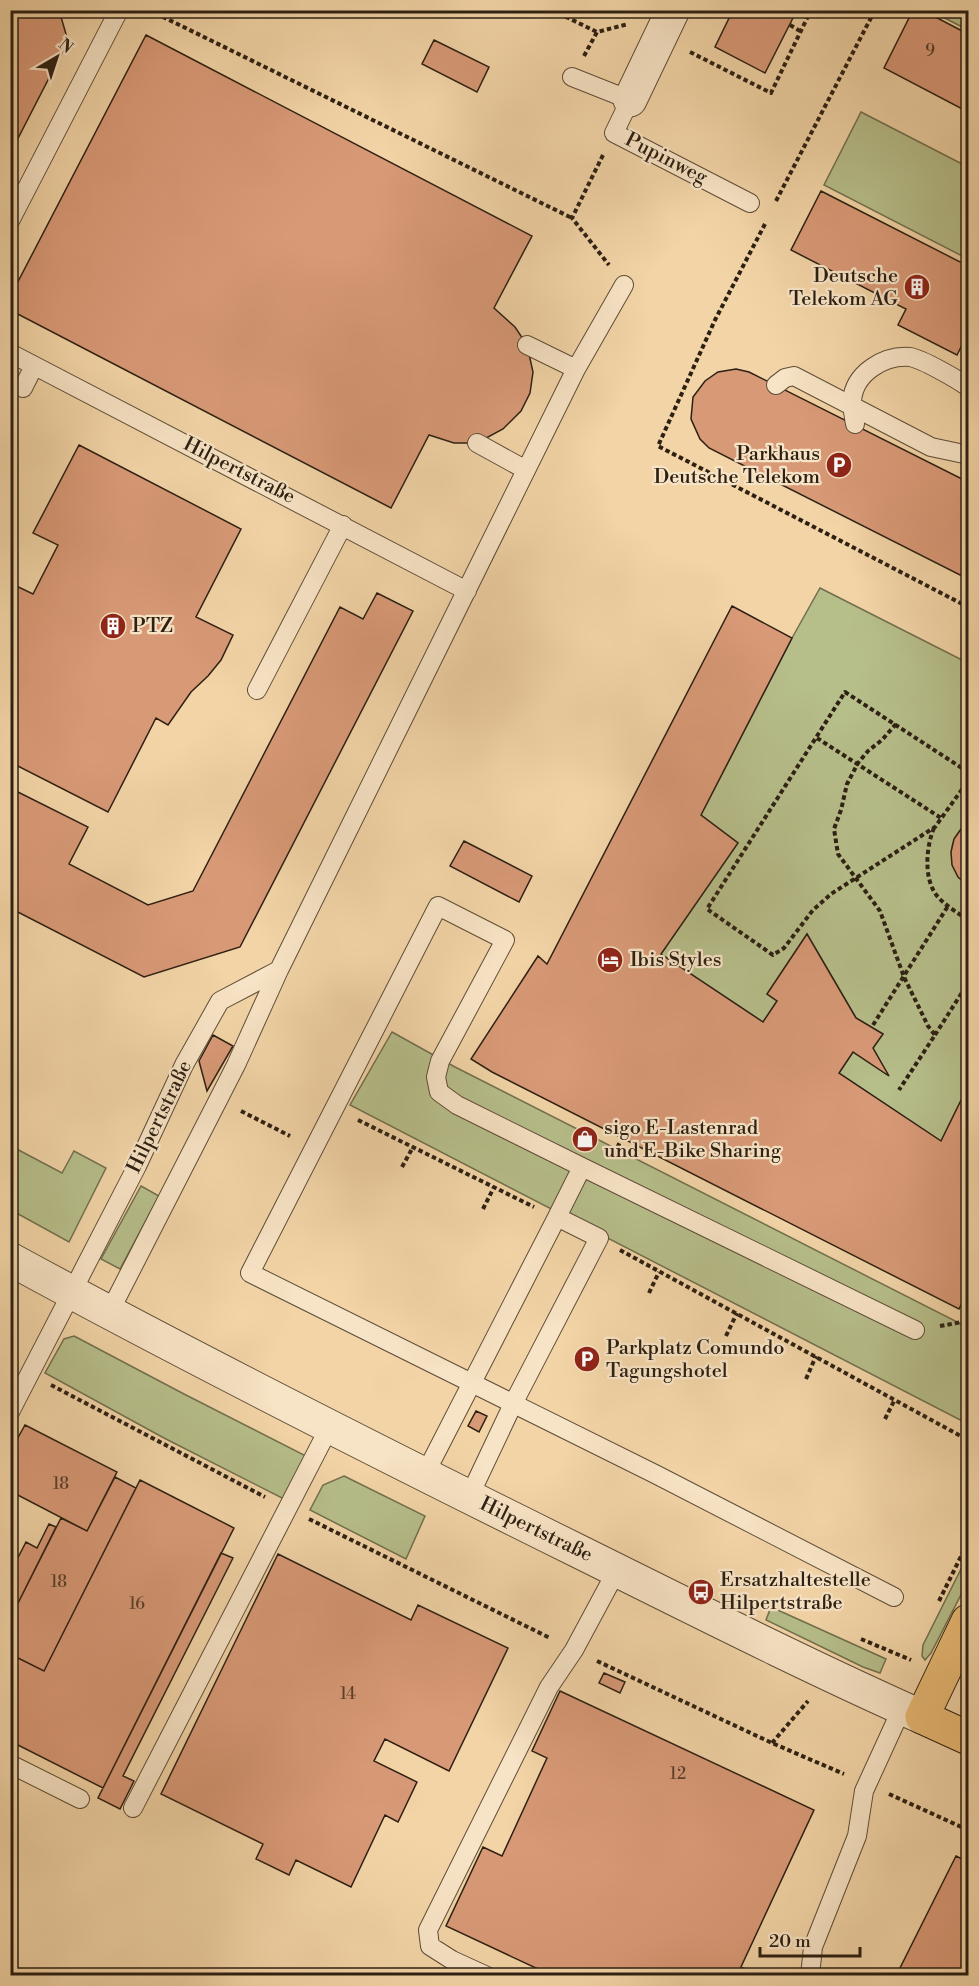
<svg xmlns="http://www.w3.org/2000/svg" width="979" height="1986" font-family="'Libre Bodoni',serif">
<rect width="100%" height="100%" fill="#f2d4a6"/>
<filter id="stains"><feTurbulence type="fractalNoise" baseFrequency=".00333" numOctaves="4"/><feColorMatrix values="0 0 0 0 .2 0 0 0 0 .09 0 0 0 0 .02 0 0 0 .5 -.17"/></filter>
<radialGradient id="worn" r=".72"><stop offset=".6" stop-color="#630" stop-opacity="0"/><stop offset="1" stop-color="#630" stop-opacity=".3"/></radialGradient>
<path fill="#b6be8a" stroke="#726f4e" stroke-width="1.5" d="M 931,11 L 968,11 L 968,30 Z
M 861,112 L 968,167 L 968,259 L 824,185 Z
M 820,588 L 968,663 L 968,823 C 945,840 947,869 968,886 L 968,1086 L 941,1141 L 839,1073 L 853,1052 L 888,1075 L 873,1048 L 883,1034 L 856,1018 L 807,934 L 767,994 L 777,1001 L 763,1022 L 661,954 L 738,843 L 701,815 L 792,638 Z
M 392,1032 L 455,1067 L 965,1326 L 968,1320 L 968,1424 L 350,1105 Z
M 11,1146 L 62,1173 L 74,1151 L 106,1168 L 69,1242 L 11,1210 Z
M 141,1186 L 159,1196 L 120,1269 L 101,1259 Z
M 74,1336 L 184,1394 L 306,1456 L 284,1499 L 164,1438 L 45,1373 L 64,1339 Z
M 344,1476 L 425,1516 L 406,1559 L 310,1510 L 323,1485 Z
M 968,1555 L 968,1581 L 931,1653 L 925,1660 L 922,1656 L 923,1645 Z
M 771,1607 L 886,1659 L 880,1673 L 863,1667 L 766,1620 Z"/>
<path fill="#d89976" stroke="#2d2013" stroke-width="1.5" d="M 10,10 L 59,10 L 68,41 L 13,148 L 10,147 Z
M 733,10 L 797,10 L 765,73 L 715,47 Z
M 913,10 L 922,10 L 968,34 L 968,112 L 884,68 Z
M 146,35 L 532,236 L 494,308 L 515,327 L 527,345 L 533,372 L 530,393 L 521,411 L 503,429 L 477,443 L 454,443 L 429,435 L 391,508 L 10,310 L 10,297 Z
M 434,40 L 489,67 L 477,92 L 422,64 Z
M 821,191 L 968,266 L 968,341 L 965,339 L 957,355 L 898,325 L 906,309 L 791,250 Z
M 736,369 L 749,372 L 968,482 L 968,579 L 709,448 L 700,439 L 691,419 L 693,397 L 705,381 L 718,372 Z
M 79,445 L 241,529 L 196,617 L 233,635 L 221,660 L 208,676 L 191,692 L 168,725 L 156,718 L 108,812 L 10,762 L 10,583 L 33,594 L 58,545 L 33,533 Z
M 377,593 L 413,611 L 240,947 L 144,977 L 10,908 L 10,788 L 88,827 L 69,864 L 148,905 L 193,891 L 340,607 L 363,619 Z
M 732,606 L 792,638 L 701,815 L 738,843 L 661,954 L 763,1022 L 777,1001 L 767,994 L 807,934 L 856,1018 L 883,1034 L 873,1048 L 889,1076 L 853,1052 L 839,1073 L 941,1141 L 968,1086 L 968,1290 L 959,1309 L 492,1072 L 471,1059 L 538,956 L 547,964 Z
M 968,823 L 968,886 L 958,877 L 952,865 L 951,852 L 954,839 L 961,829 Z
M 464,841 L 532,876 L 519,902 L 450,866 Z
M 213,1035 L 233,1046 L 207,1091 L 199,1061 Z
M 476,1411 L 487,1416 L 479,1432 L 468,1426 Z
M 25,1425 L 117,1472 L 87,1531 L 10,1491 L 10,1452 Z
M 115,1477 L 136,1488 L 44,1671 L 10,1654 L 10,1619 L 61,1518 L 87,1531 Z
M 140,1480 L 234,1528 L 103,1788 L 10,1741 L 10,1654 L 44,1671 Z
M 49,1524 L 56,1527 L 10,1619 L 10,1573 L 26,1542 L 37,1548 Z
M 221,1553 L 233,1558 L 123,1776 L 134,1781 L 120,1809 L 98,1798 Z
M 278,1554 L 411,1620 L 418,1605 L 508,1648 L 449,1771 L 385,1739 L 374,1761 L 417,1782 L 398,1822 L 385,1815 L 351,1887 L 296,1860 L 289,1875 L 256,1859 L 263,1844 L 161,1794 Z
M 604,1673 L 625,1682 L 620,1693 L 599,1683 Z
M 560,1691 L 814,1810 L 741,1967 L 759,1976 L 553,1976 L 446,1926 L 483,1847 L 502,1856 L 547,1758 L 532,1751 Z
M 956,1856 L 968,1862 L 968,1976 L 896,1976 Z"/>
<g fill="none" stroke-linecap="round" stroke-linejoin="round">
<defs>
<path id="lane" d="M 572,77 L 630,100 L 614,133 L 750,203
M 10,221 L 119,10
M 527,345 L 576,369
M 10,353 L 467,591
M 776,385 L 785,378 L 794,376 L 931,447 L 964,454 L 968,453
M 23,388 L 34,366
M 855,424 C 854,417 852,408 852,401 C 854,373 884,355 910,357 C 922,359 957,379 968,387
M 477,443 L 526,470
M 257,690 L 343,525
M 582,1167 L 915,1330
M 557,1217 L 582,1167 L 457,1105 L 439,1092 L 436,1077 L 440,1061 L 505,940 L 438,906 L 250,1273 L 655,1474 L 894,1597
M 109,1313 L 236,1065 L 279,970 L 576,369 L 624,285
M 10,1412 L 137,1166 L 184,1065 L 220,1001 L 279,970
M 424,1476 L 557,1217 L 599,1238 L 513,1404 L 469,1497
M 10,1764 L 80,1799
M 133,1808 L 329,1428
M 487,1976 L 452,1960 L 430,1946 L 428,1930 L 549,1687 L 574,1650 L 617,1570
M 810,1976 L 813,1947 L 857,1836 L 864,1791 L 902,1708"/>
<path id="street" d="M 630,100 L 673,10
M 10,1259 C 197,1361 386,1456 576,1550 C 691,1607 805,1665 922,1717"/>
<path id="primary" d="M 968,1621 L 922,1717 L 968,1738"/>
</defs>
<use href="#lane" stroke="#5e4d38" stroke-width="20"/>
<use href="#street" stroke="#5e4d38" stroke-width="35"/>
<use href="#primary" stroke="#2d2013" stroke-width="35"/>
<path stroke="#2d2013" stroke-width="4" stroke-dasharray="4.5 3" stroke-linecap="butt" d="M 149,10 L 572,218
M 552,10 L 597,32
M 790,25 L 800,31
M 690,52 L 771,93 L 811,10
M 584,56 L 597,32 L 628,24
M 603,155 L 572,218 L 609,265
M 776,201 L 875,10
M 765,224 L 715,320 L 658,446 L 968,607
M 896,724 L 882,740 L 868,751 L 858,763 L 847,784 L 841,810 L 834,829 L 838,854 L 880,911 L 904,977 L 928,1026 L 935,1035 L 899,1090
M 817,738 L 941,818
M 968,772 L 845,692 L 707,909 L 773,955 L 784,948 L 813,910 L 831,894 L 935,827 L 968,781
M 934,828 C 926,847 923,880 938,897 C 946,906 958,913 968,920
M 873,1025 L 948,906
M 935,1035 L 968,983
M 241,1111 L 290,1136
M 358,1120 L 534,1207
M 614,1154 L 622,1138
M 402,1167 L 413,1147
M 483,1209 L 494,1187
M 620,1250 L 968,1440
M 649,1293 L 659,1272
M 940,1326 L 968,1321
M 726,1336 L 737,1313
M 806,1379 L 816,1356
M 51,1385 L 265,1497
M 885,1419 L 895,1399
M 965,1462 L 968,1456
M 309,1519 L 550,1638
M 939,1601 L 968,1542
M 861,1639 L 911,1660
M 597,1661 L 772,1743 L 844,1774
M 772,1743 L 808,1701
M 889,1794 L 968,1830"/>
<use href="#lane" stroke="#f7e3c5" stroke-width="18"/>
<use href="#street" stroke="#f7e3c5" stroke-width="33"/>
<use href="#primary" stroke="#e9ba73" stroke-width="33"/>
</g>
<defs>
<symbol id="building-disc" viewBox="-11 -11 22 22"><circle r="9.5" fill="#8f2418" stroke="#f7e3c5"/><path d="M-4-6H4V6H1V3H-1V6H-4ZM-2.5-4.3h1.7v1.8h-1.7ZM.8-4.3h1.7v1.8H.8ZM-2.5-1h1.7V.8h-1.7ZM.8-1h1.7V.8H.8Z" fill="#fff"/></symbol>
<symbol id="parking-disc" viewBox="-11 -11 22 22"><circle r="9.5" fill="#8f2418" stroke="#f7e3c5"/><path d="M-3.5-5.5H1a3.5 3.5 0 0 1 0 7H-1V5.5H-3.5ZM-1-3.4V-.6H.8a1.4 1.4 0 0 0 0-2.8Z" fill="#fff"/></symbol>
<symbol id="hotel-disc" viewBox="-11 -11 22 22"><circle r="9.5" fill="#8f2418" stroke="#f7e3c5"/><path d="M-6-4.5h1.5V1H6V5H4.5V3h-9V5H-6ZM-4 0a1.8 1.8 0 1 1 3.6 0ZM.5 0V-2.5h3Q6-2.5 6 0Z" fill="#fff"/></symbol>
<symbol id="shop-disc" viewBox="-11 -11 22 22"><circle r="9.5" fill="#8f2418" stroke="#f7e3c5"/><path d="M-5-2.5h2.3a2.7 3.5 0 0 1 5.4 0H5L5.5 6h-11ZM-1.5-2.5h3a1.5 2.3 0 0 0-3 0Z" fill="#fff"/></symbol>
<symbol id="bus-disc" viewBox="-11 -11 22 22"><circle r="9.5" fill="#8f2418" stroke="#f7e3c5"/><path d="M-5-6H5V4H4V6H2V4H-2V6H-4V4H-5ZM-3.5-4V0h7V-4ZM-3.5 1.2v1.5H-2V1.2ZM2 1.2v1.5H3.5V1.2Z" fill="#fff"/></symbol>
</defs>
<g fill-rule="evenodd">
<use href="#building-disc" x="902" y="272" width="30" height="30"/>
<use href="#parking-disc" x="824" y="450" width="30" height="30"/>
<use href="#building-disc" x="98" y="611" width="30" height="30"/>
<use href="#hotel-disc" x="595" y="945" width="30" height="30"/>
<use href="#shop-disc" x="570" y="1124" width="30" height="30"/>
<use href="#parking-disc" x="572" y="1344" width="30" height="30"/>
<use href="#bus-disc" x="686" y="1577" width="30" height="30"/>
</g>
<g text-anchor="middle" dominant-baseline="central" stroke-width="4.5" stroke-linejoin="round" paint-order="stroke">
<g font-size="16" fill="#583e2c">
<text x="930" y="51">9</text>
<text x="61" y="1484">18</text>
<text x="59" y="1582">18</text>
<text x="137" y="1604">16</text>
<text x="348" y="1694">14</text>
<text x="678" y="1774">12</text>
</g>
<g font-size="20" fill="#2d2013" stroke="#f7e3c5">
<text transform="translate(666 159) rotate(27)">Pupinweg</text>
<text transform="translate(239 471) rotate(27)">Hilpertstraße</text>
<text transform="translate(160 1117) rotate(-64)">Hilpertstraße</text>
<text transform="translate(536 1530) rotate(26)">Hilpertstraße</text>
</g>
<g font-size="20" fill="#2d2013" stroke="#f7e3c5" text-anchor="start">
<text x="898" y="276" text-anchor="end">Deutsche<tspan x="898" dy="23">Telekom AG</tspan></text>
<text x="820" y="454" text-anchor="end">Parkhaus<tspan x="820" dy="23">Deutsche Telekom</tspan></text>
<text x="132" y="626">PTZ</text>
<text x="630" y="960">Ibis Styles</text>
<text x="604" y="1128">sigo E-Lastenrad<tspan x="604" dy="23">und E-Bike Sharing</tspan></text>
<text x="606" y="1348">Parkplatz Comundo<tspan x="606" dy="23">Tagungshotel</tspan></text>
<text x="720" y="1580">Ersatzhaltestelle<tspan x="720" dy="23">Hilpertstraße</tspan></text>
</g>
</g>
<rect width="979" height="1986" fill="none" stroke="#f2d4a6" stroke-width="36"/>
<rect x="12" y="12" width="955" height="1962" fill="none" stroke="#2d2013" stroke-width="3"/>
<rect x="18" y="18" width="943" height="1950" fill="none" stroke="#2d2013" stroke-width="1.5"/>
<g transform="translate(57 57) rotate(39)" stroke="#f7e3c5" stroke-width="4.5" paint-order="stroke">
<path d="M0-4.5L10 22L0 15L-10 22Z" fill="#2d2013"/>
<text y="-9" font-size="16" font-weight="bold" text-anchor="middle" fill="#2d2013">N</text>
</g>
<path d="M760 1947v9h100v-9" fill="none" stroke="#2d2013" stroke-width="3"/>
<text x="769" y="1947" font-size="18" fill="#2d2013" stroke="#f7e3c5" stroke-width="4.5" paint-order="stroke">20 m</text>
<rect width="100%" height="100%" filter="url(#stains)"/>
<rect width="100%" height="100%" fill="url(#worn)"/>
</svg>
